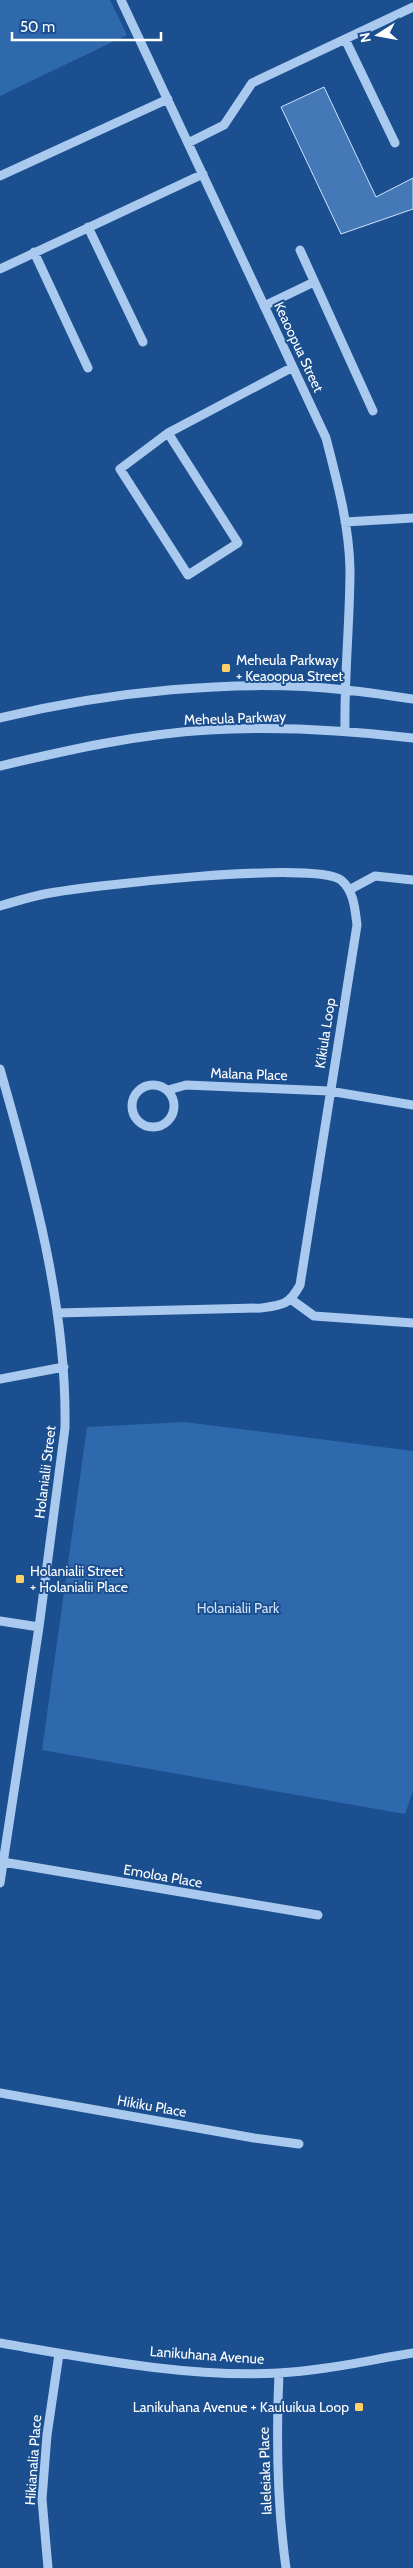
<svg xmlns="http://www.w3.org/2000/svg" width="413" height="2568" font-family="Cabin,sans-serif">
<rect width="100%" height="100%" fill="#1b4f8f"/>
<path fill="#2e69ad" d="M 0,0 L 110,0 L 127,35 L 0,96 Z
M 184,1422 L 413,1451 L 413,1791 L 405,1814 L 42,1750 L 87,1427 Z"/>
<path fill="#4478b7" stroke="#cfe3fa" d="M 324,87 L 376,197 L 413,178 L 413,209 L 341,234 L 281,107 Z"/>
<g fill="none" stroke-linecap="round" stroke-linejoin="round">
<path stroke="#a9c9ee" stroke-width="9" d="M 121,0 L 326,438 C 337,481 349,524 350,569 C 350,623 344,676 345,730
M 345,39 L 395,143
M 188,143 L 224,125 L 252,83 L 413,7
M 0,176 L 168,99
M 88,227 L 143,342
M 300,250 L 373,411
M 34,252 L 88,368
M 0,269 L 203,174
M 264,306 L 314,282
M 168,433 L 238,543 L 188,575 L 120,469 L 168,433 L 293,367
M 345,522 L 413,518
M 0,718 C 107,692 235,678 346,690 C 368,692 391,696 413,699
M 0,766 C 68,750 138,734 209,730 C 277,726 346,730 413,738
M 349,890 L 375,876 L 413,880
M 0,906 C 13,902 27,898 40,895 C 81,886 315,860 341,880 C 354,891 355,909 357,925 L 300,1285 C 289,1305 283,1305 261,1308 L 57,1313
M 0,1069 C 33,1184 67,1307 65,1428 L 39,1627 L 0,1883
M132 1106a21 21 0 1 1 42 0a21 21 0 1 1-42 0Z
M 168,1090 L 186,1085 L 329,1091 L 413,1105
M 292,1300 L 314,1316 L 413,1323
M 0,1379 L 64,1367
M 0,1621 L 39,1627
M 3,1862 L 318,1915
M 0,2093 L 254,2138 L 299,2144
M 0,2343 C 88,2358 189,2378 278,2373 C 323,2371 369,2360 413,2353
M 279,2373 C 276,2439 277,2503 286,2568
M 48,2568 L 42,2499 L 47,2435 L 59,2354"/>
</g>
<g fill="#ffd166" stroke="#1b4f8f" stroke-width="2">
<rect x="221" y="663" width="10" height="10" rx="2.5"/>
<rect x="15" y="1574" width="10" height="10" rx="2.5"/>
<rect x="354" y="2402" width="10" height="10" rx="2.5"/>
</g>
<g text-anchor="middle" dominant-baseline="central" stroke-width="4" stroke-linejoin="round" paint-order="stroke">
<g font-size="14" fill="#fff" stroke="#1b4f8f">
<text transform="translate(299 347) rotate(65)">Keaoopua Street</text>
<text transform="translate(235 718) rotate(-2)">Meheula Parkway</text>
<text transform="translate(325 1033) rotate(-81)">Kikiula Loop</text>
<text transform="translate(249 1074) rotate(2)">Malana Place</text>
<text transform="translate(45 1472) rotate(-83)">Holanialii Street</text>
<text transform="translate(163 1876) rotate(10)">Emoloa Place</text>
<text transform="translate(152 2106) rotate(10)">Hikiku Place</text>
<text transform="translate(207 2355) rotate(4)">Lanikuhana Avenue</text>
<text transform="translate(33 2460) rotate(-86)">Hikianalia Place</text>
<text transform="translate(265 2471) rotate(-92)">Ialeleiaka Place</text>
</g>
<g font-size="14" fill="#fff" stroke="#1b4f8f" text-anchor="start">
<text x="236" y="660">Meheula Parkway<tspan x="236" dy="16">+ Keaoopua Street</tspan></text>
<text x="30" y="1571">Holanialii Street<tspan x="30" dy="16">+ Holanialii Place</tspan></text>
<text x="349" y="2407" text-anchor="end">Lanikuhana Avenue + Kauluikua Loop</text>
</g>
<g font-size="14" fill="#cfe3fa" stroke="#1b4f8f">
<text x="238" y="1608">Holanialii Park</text>
</g>
</g>
<g transform="translate(378 35) rotate(259)" stroke="#1b4f8f" stroke-width="4" paint-order="stroke">
<path d="M0-4L9 19L0 12L-9 19Z" fill="#ffffff"/>
<text y="-8" font-size="14" font-weight="bold" text-anchor="middle" fill="#ffffff">N</text>
</g>
<path d="M12 32v8h149v-8" fill="none" stroke="#ffffff" stroke-width="2.5"/>
<text x="20" y="32" font-size="15" fill="#ffffff" stroke="#1b4f8f" stroke-width="4" paint-order="stroke">50 m</text>
</svg>
